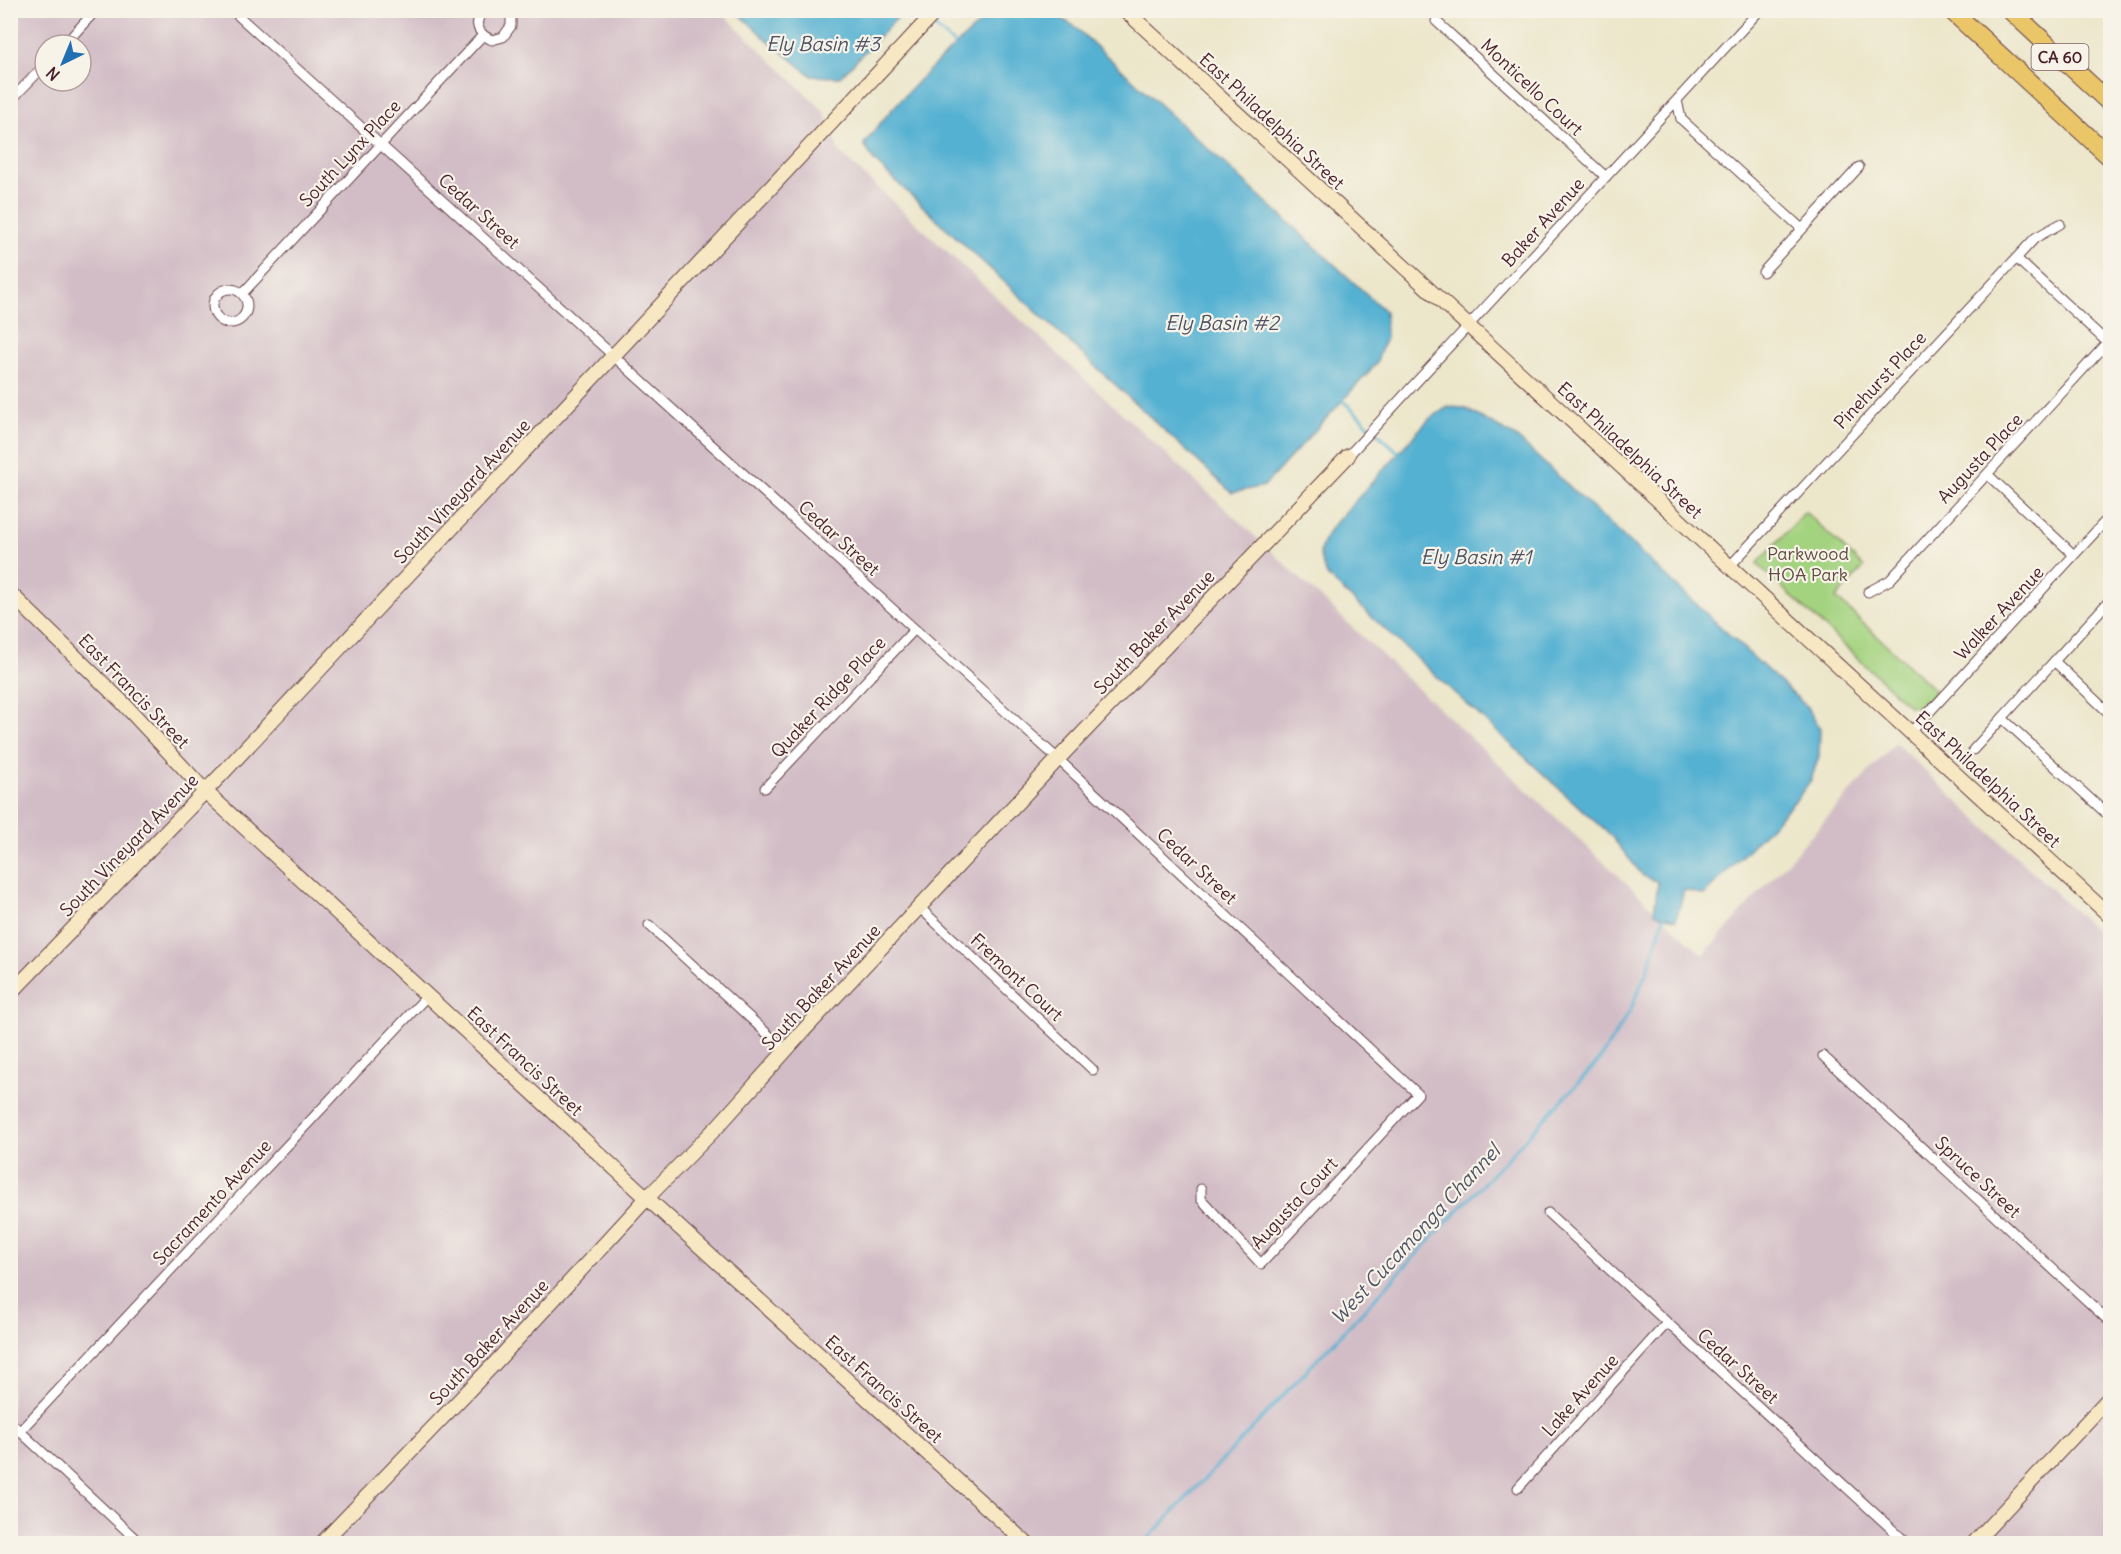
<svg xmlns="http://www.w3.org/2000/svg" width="2121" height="1554" font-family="Delius,sans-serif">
<rect width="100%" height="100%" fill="#f7f3e8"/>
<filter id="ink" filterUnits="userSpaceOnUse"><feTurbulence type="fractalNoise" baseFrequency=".0167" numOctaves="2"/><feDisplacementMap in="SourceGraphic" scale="12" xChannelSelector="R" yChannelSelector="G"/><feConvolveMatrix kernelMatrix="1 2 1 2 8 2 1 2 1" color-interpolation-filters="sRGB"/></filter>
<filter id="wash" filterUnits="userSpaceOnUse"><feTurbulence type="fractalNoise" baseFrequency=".008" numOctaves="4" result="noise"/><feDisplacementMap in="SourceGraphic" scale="24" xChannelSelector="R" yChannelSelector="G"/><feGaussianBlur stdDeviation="1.35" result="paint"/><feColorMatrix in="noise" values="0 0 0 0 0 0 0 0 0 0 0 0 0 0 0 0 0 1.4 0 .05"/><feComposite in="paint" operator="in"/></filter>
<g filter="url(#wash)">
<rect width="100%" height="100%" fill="#ece6ca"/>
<path fill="#d2bdc6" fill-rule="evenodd" d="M 11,11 L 720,11 L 824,111 L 840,153 L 1244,526 L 1703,955 L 1895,743 L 2110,944 L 2110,1543 L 11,1544 ZM 45,45 L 81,45 L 81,81 L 45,81 Z"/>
<path fill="#a4d380" stroke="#777956" stroke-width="1.5" d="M 1805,512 L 1864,567 L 1836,598 L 1936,691 C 1928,700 1923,709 1909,706 L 1757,564 Z"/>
<path fill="#54b1d2" stroke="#4f687e" stroke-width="1.5" d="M 996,10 L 1049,11 L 1074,26 L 1385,311 L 1386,337 L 1376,364 L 1264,486 L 1232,493 L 874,161 L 864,144 C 901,94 948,50 996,10 Z
M 736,11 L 904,11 L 840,77 L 812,76 L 764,37 Z
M 1448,407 L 1464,408 L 1516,437 L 1806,706 L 1820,728 L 1819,756 L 1811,780 L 1796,800 L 1704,895 L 1684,890 L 1676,920 L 1654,913 L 1658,882 L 1643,876 L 1612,837 L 1328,577 C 1316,555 1318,549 1331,528 L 1429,419 Z"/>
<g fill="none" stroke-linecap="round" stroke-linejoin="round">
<path stroke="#54b1d2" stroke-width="3" d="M 916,10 L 924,18
M 929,22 L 955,45
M 1342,400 L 1399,453
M 1143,1544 L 1598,1062 L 1630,1011 L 1649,966 L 1664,917"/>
</g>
</g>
<g filter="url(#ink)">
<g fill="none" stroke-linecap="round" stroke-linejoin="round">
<defs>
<path id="street" d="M 232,10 L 1058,759 L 1418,1094 L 1261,1264 L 1201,1199 L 1201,1189
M 484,10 C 472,23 478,34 492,40 L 503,37 L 511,26 L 511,17 L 506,10
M 1436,21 L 1606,177
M 64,45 L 96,10
M 1677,100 L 1681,119 L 1802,229
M 10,101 L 45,65
M 2016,258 L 2108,343
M 1763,272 L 1859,167
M213 306a17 17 0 1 1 34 0a17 17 0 1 1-34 0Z
M 242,294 L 483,35
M 1348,456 L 1760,10
M 1987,474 L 2074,555
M 1730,566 L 2035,238 L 2060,224
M 1868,592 L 1890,580 L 2110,340
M 2054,661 L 2110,714
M 2002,718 L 2110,817
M 1911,732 L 2110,516
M 1973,750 L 2110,600
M 765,788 L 915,629
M 919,907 L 1093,1070
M 649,925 L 786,1051
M 1823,1056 L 2110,1322
M 1548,1213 L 1908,1544
M 10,1422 L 141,1544
M 20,1431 L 428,995
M 1518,1488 L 1667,1323"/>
<path id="secondary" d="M 1125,10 L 2110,916
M 10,593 L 123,703 L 206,792 L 647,1198 L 1027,1544
M 10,994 L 220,776 L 937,10
M 321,1544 L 496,1362 L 647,1198 L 719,1125 L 804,1030 L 1058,759 L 1348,456
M 1973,1544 L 2110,1397"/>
<path id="highway" d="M 1951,10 L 2110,157
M 2010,10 L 2110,103"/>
</defs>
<use href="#street" stroke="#623d43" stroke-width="11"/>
<use href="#secondary" stroke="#623d43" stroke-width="16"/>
<use href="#highway" stroke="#623d43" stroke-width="20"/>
<use href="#street" stroke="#fff" stroke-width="9"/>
<use href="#secondary" stroke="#f7e8c3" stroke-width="14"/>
<use href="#highway" stroke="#eac669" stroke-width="18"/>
</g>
</g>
<g text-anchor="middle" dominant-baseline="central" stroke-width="4.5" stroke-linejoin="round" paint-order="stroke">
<rect fill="#f7f3e8" stroke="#7e5f64" stroke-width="1.5" x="2031.5" y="44" width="57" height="26" rx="4.5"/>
<g font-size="16" font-weight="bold" fill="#4a1f2b">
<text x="2060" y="57">CA 60</text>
</g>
<g font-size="18" fill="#4a1f2b" stroke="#f7f3e8">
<text transform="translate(1532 87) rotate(43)">Monticello Court</text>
<text transform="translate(1272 121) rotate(43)">East Philadelphia Street</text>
<text transform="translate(350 153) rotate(-47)">South Lynx Place</text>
<text transform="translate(479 211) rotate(42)">Cedar Street</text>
<text transform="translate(1543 222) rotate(-48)">Baker Avenue</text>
<text transform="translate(1880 380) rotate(-47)">Pinehurst Place</text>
<text transform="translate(1630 450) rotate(43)">East Philadelphia Street</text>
<text transform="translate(1980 458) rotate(-47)">Augusta Place</text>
<text transform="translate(462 491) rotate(-47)">South Vineyard Avenue</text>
<text transform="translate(839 538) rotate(42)">Cedar Street</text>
<text transform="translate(1999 613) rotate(-47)">Walker Avenue</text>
<text transform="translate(1154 632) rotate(-46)">South Baker Avenue</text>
<text transform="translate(134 691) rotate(46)">East Francis Street</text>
<text transform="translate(828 697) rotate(-47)">Quaker Ridge Place</text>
<text transform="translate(1988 779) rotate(43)">East Philadelphia Street</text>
<text transform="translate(129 845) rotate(-46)">South Vineyard Avenue</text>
<text transform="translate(1197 866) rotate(43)">Cedar Street</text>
<text transform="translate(1017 977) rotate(43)">Fremont Court</text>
<text transform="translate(821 987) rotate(-47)">South Baker Avenue</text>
<text transform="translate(525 1061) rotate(43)">East Francis Street</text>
<text transform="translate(1978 1177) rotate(43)">Spruce Street</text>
<text transform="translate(212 1202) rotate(-47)">Sacramento Avenue</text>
<text transform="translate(1294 1203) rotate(-47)">Augusta Court</text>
<text transform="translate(489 1342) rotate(-47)">South Baker Avenue</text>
<text transform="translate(1738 1366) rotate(42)">Cedar Street</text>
<text transform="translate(884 1389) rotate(42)">East Francis Street</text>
<text transform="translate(1580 1395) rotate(-48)">Lake Avenue</text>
</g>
<g font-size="18" fill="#604c40" stroke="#f7f3e8">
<text x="1808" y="553">Parkwood<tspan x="1808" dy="21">HOA Park</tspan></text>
</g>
<g font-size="20" font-style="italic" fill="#4e5265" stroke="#f7f3e8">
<text x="823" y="43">Ely Basin #3</text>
<text x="1222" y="322">Ely Basin #2</text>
<text x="1476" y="556">Ely Basin #1</text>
<text transform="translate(1415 1234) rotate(-47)">West Cucamonga Channel</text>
</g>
</g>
<rect width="2121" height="1554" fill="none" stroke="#f7f3e8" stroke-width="36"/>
<g transform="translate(63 63) rotate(223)"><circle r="28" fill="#f7f3e8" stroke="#b29e9c" stroke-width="1.5"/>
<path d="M0-4.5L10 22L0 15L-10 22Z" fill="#1f6fb2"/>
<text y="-9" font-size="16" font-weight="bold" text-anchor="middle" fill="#4a1f2b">N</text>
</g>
</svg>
